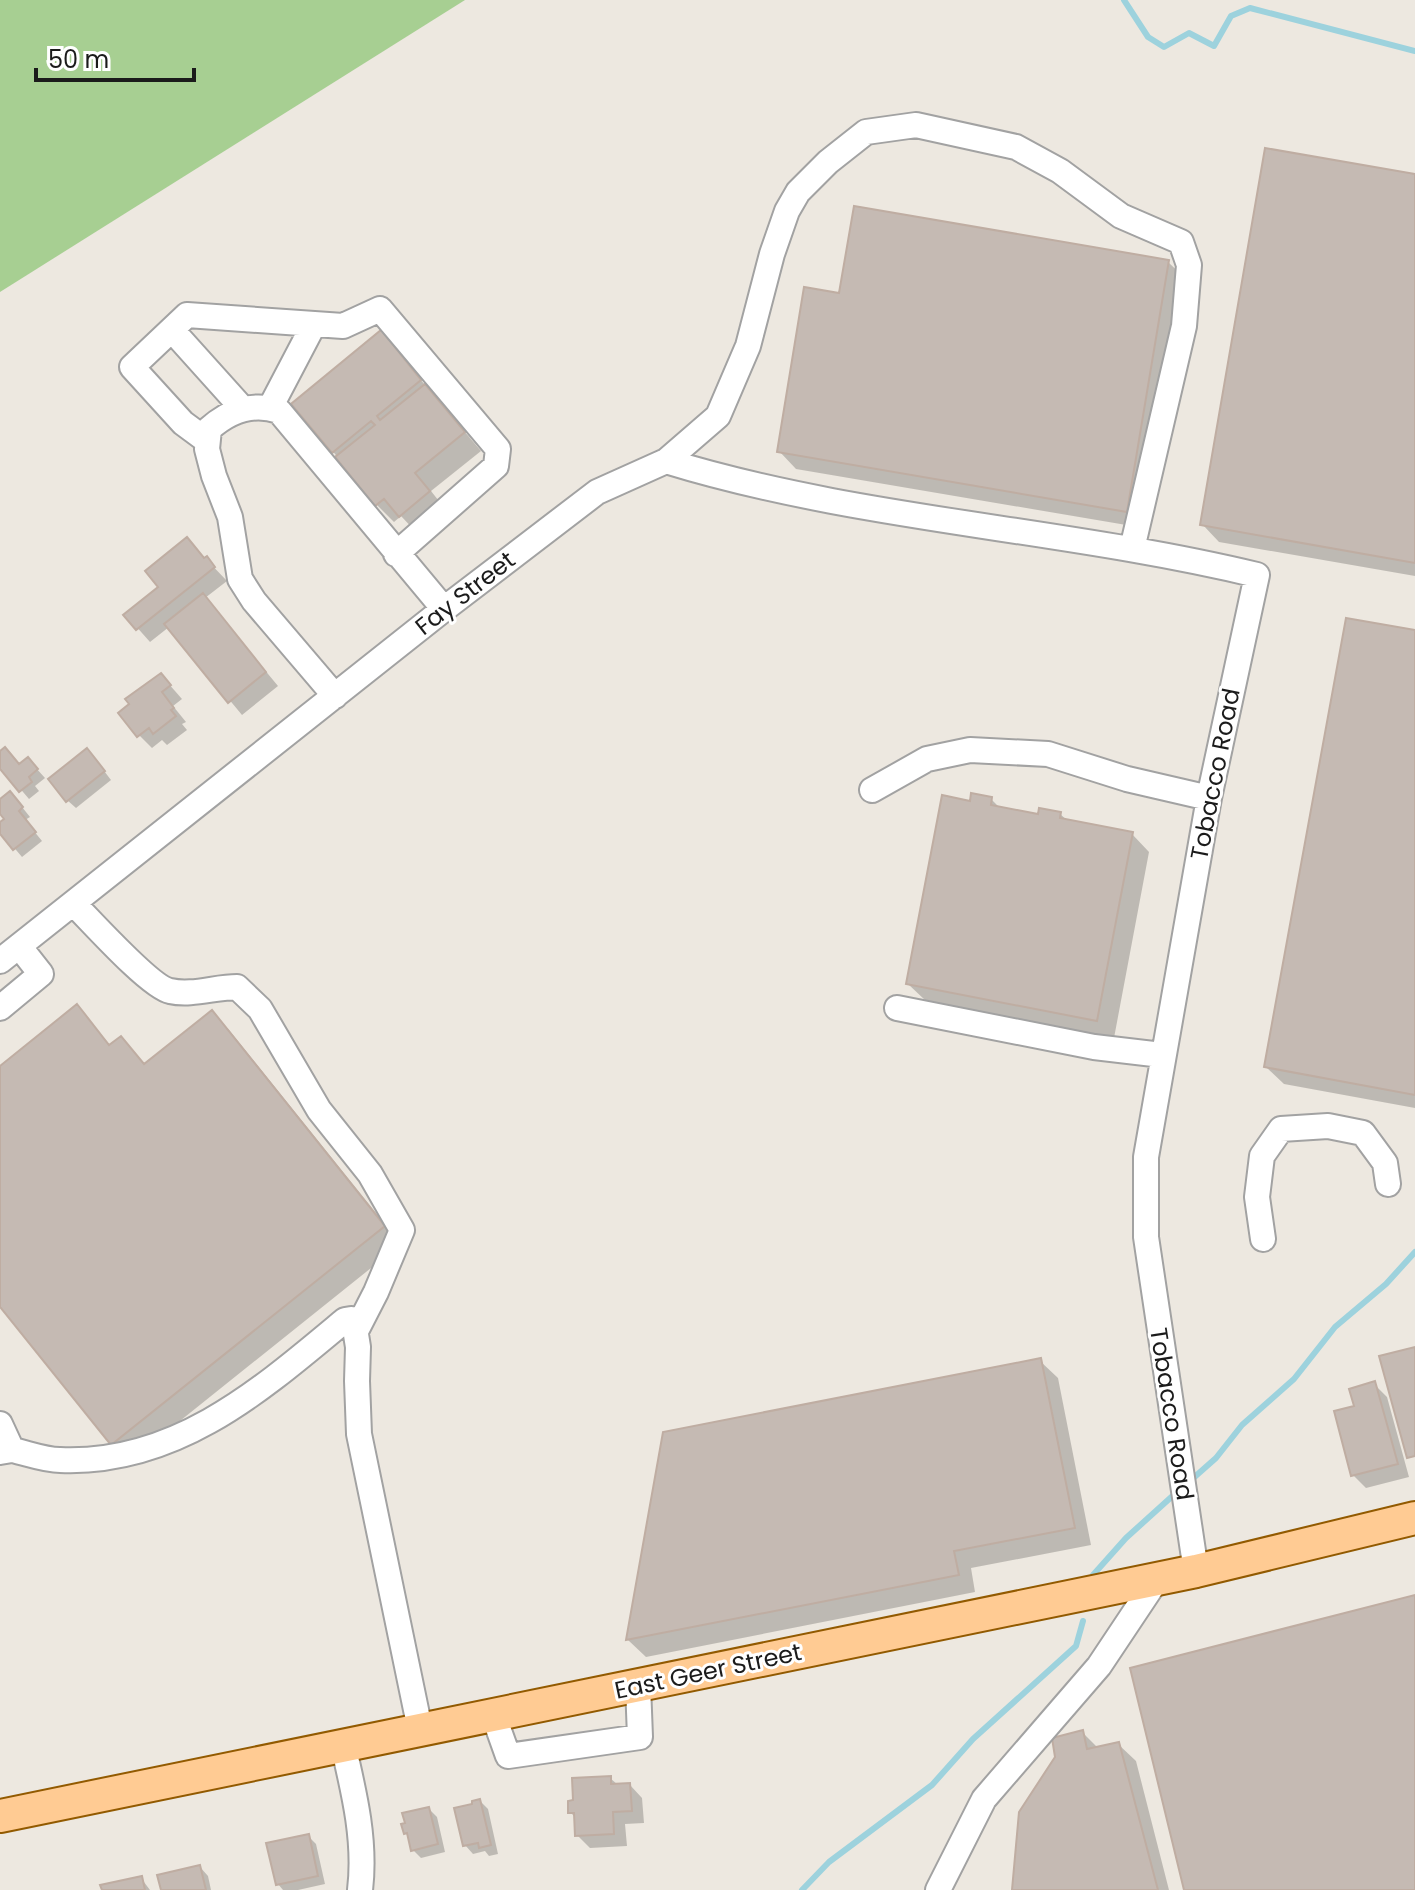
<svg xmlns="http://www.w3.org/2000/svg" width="1415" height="1890" font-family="Poppins,sans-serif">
<rect width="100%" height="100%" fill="#ede8e0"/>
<path fill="#a7cf92" d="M 0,0 L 465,0 L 0,292 Z"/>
<path fill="#0003" d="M 1415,176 L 1415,576 L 1219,542 L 1202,524 Z
M 1168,262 L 1186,279 L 1144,528 L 796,469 L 779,451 L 841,296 Z
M 381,333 L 481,451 L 431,491 L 446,510 L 417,533 L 401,516 L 394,522 L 376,504 L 294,404 Z
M 206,559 L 227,581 L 205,598 L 278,686 L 242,715 L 169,627 L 150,642 L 126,615 Z
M 1415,632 L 1415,1108 L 1284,1084 L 1266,1067 Z
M 161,675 L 182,699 L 173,706 L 186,722 L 182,724 L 187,730 L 167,745 L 162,740 L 152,748 L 139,735 L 132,704 Z
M 0,754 L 19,766 L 36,768 L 45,778 L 35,786 L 39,791 L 29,799 L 0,765 Z
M 95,759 L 111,780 L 76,808 L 67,800 Z
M 991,799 L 1001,809 L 1040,816 L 1060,814 L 1068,821 L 1132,834 L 1149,852 L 1114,1038 L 926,1001 L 908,984 L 971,803 Z
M 0,802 L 18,802 L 30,817 L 25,820 L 42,841 L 22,857 L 0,831 L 0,825 L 7,819 L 0,811 Z
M 77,1007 L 111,1046 L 121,1039 L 146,1065 L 211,1013 L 229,1030 L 401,1244 L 130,1461 L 112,1444 L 0,1304 L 0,1068 Z
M 1040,1361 L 1058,1378 L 1091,1545 L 971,1568 L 975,1592 L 646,1657 L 628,1640 L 665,1434 Z
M 1374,1384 L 1387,1397 L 1409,1477 L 1366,1488 L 1353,1475 L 1356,1407 Z
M 1083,1733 L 1099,1749 L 1118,1744 L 1136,1761 L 1169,1890 L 1014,1890 Z
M 610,1778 L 618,1785 L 630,1785 L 642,1798 L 644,1823 L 625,1824 L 627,1846 L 590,1848 L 577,1835 L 576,1818 L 570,1812 Z
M 480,1801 L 488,1809 L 498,1854 L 489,1856 L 485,1851 L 473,1854 L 465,1845 L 475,1805 Z
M 429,1809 L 437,1817 L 445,1852 L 421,1858 L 413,1850 L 410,1837 L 406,1833 Z
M 308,1836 L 316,1844 L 325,1884 L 298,1890 L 283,1890 L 278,1884 Z
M 200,1867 L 208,1876 L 211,1890 L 163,1890 Z
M 141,1878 L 150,1890 L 104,1890 Z"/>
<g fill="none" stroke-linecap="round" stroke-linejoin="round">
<path stroke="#9dd2dd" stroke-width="6" d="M 1124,0 L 1148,37 L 1164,47 L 1189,33 L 1214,46 L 1231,16 L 1250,8 L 1415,51
M 1190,1481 L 1216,1458 L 1242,1425 L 1294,1379 L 1335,1327 L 1386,1284 L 1415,1252
M 1093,1575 L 1126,1538 L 1178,1491
M 802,1890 L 829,1862 L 932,1785 L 973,1739 L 1076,1646 L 1083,1621"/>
</g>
<path fill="#c5bab3" stroke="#bfada2" stroke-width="2" d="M 1265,148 L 1415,174 L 1415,563 L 1200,525 Z
M 854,206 L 1169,260 L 1127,512 L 777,452 L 804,287 L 839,293 Z
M 381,330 L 421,380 L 377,416 L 380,420 L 425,384 L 465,432 L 415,473 L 430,491 L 399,517 L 384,499 L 375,506 L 335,457 L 375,425 L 371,421 L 332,453 L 291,404 Z
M 187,537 L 204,558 L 207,556 L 215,567 L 136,630 L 123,615 L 158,587 L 145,571 Z
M 203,593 L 266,672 L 228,703 L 164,624 Z
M 1346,618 L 1415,630 L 1415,1095 L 1264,1067 Z
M 161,673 L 171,685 L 162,692 L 174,708 L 171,710 L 176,716 L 153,734 L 149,728 L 137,737 L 118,713 L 129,704 L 125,699 Z
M 5,747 L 19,764 L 28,757 L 38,769 L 29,777 L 32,782 L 19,792 L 0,769 L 0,751 Z
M 87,748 L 105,771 L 66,802 L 48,779 Z
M 10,791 L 23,807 L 19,811 L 36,832 L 13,850 L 0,834 L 0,822 L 4,819 L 0,814 L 0,799 Z
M 971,793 L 992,797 L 991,805 L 1038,814 L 1039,808 L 1061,812 L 1060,818 L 1133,832 L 1097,1021 L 906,984 L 942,795 L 970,801 Z
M 77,1004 L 109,1045 L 121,1036 L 144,1064 L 212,1010 L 385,1226 L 111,1445 L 0,1307 L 0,1066 Z
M 1415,1347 L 1415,1456 L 1407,1458 L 1379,1356 Z
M 1041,1358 L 1075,1528 L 954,1551 L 959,1575 L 626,1640 L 663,1432 Z
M 1375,1381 L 1398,1464 L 1351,1476 L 1334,1411 L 1354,1406 L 1349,1389 Z
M 1415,1595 L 1415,1890 L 1184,1890 L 1130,1668 Z
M 1083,1730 L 1087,1749 L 1119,1742 L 1158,1890 L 1012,1890 L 1019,1812 L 1055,1757 L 1052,1738 Z
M 611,1776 L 611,1784 L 630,1783 L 632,1811 L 613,1812 L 614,1834 L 575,1836 L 574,1813 L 568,1813 L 568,1801 L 573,1800 L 572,1778 Z
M 480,1799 L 491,1845 L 479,1848 L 478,1843 L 463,1846 L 454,1808 L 472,1804 L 472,1801 Z
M 429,1807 L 438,1844 L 411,1851 L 407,1833 L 404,1834 L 401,1824 L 405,1823 L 402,1813 Z
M 309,1834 L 318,1876 L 276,1885 L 266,1843 Z
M 200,1865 L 206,1890 L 161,1890 L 157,1875 Z
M 142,1876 L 145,1890 L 102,1890 L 100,1885 Z"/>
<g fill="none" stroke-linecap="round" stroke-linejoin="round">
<defs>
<path id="minor" d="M 172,330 L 243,409
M 270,408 L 314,324
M 206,440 L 183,423 L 132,367 L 187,315 L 343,326 L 380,309 L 498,449 L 496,466 L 396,554
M 666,461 C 858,520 1062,528 1257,575 L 1209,798 L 1146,1157 L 1146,1237 L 1196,1571
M 335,696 L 254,601 L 240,579 L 230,517 L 214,476 L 207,449 L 209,429 C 229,411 253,402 279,411 L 444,609
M 872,790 L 927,759 L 970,750 L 1048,754 L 1127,779 L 1209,798
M 74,904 C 91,921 150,987 170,991 C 192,996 215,987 237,987 L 260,1009 L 319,1110 L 370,1174 L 402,1230 L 376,1292 L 356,1331
M 0,961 L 444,609 L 597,492 L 666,461 L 718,416 L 748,346 L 772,254 L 787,211 L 798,192 L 828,162 L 866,132 L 916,125 L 1016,147 L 1060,171 L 1121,216 L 1181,242 L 1189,265 L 1184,326 L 1132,549
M 0,1008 L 41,974 L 19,946
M 897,1008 L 1094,1047 L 1162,1055
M 1263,1239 L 1257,1197 L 1262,1156 L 1281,1129 L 1328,1126 L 1363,1133 L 1385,1163 L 1388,1184
M 0,1424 L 12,1450 L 0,1452
M 12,1450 C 27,1453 44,1460 60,1460 C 176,1465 261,1390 345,1320 L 351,1319 L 354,1322 L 358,1347 L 357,1381 L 359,1434 L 420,1729
M 493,1714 L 508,1756 L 640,1737 L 638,1685
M 343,1745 C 354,1792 366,1841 360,1890
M 938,1890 L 984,1799 L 1099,1666 L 1157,1579"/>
<path id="major" d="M 0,1816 L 1196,1571 L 1415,1518"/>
</defs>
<use href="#minor" stroke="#a2a2a2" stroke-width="28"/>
<use href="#major" stroke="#925a00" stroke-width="36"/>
<use href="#minor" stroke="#fff" stroke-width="24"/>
<use href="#major" stroke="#ffcb93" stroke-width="32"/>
</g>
<g text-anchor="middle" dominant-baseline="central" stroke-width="6" stroke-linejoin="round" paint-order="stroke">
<g font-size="24" fill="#1b1b1b" stroke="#fff">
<text transform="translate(465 593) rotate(-38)">Fay Street</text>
<text transform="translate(1215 774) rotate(-79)">Tobacco Road</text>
<text transform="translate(1172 1414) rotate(81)">Tobacco Road</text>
<text transform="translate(708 1671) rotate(-12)">East Geer Street</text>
</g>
</g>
<path d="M36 68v12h158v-12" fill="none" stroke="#1b1b1b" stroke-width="4"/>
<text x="48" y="68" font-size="24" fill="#1b1b1b" stroke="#ffffff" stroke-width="6" paint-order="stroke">50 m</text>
</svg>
